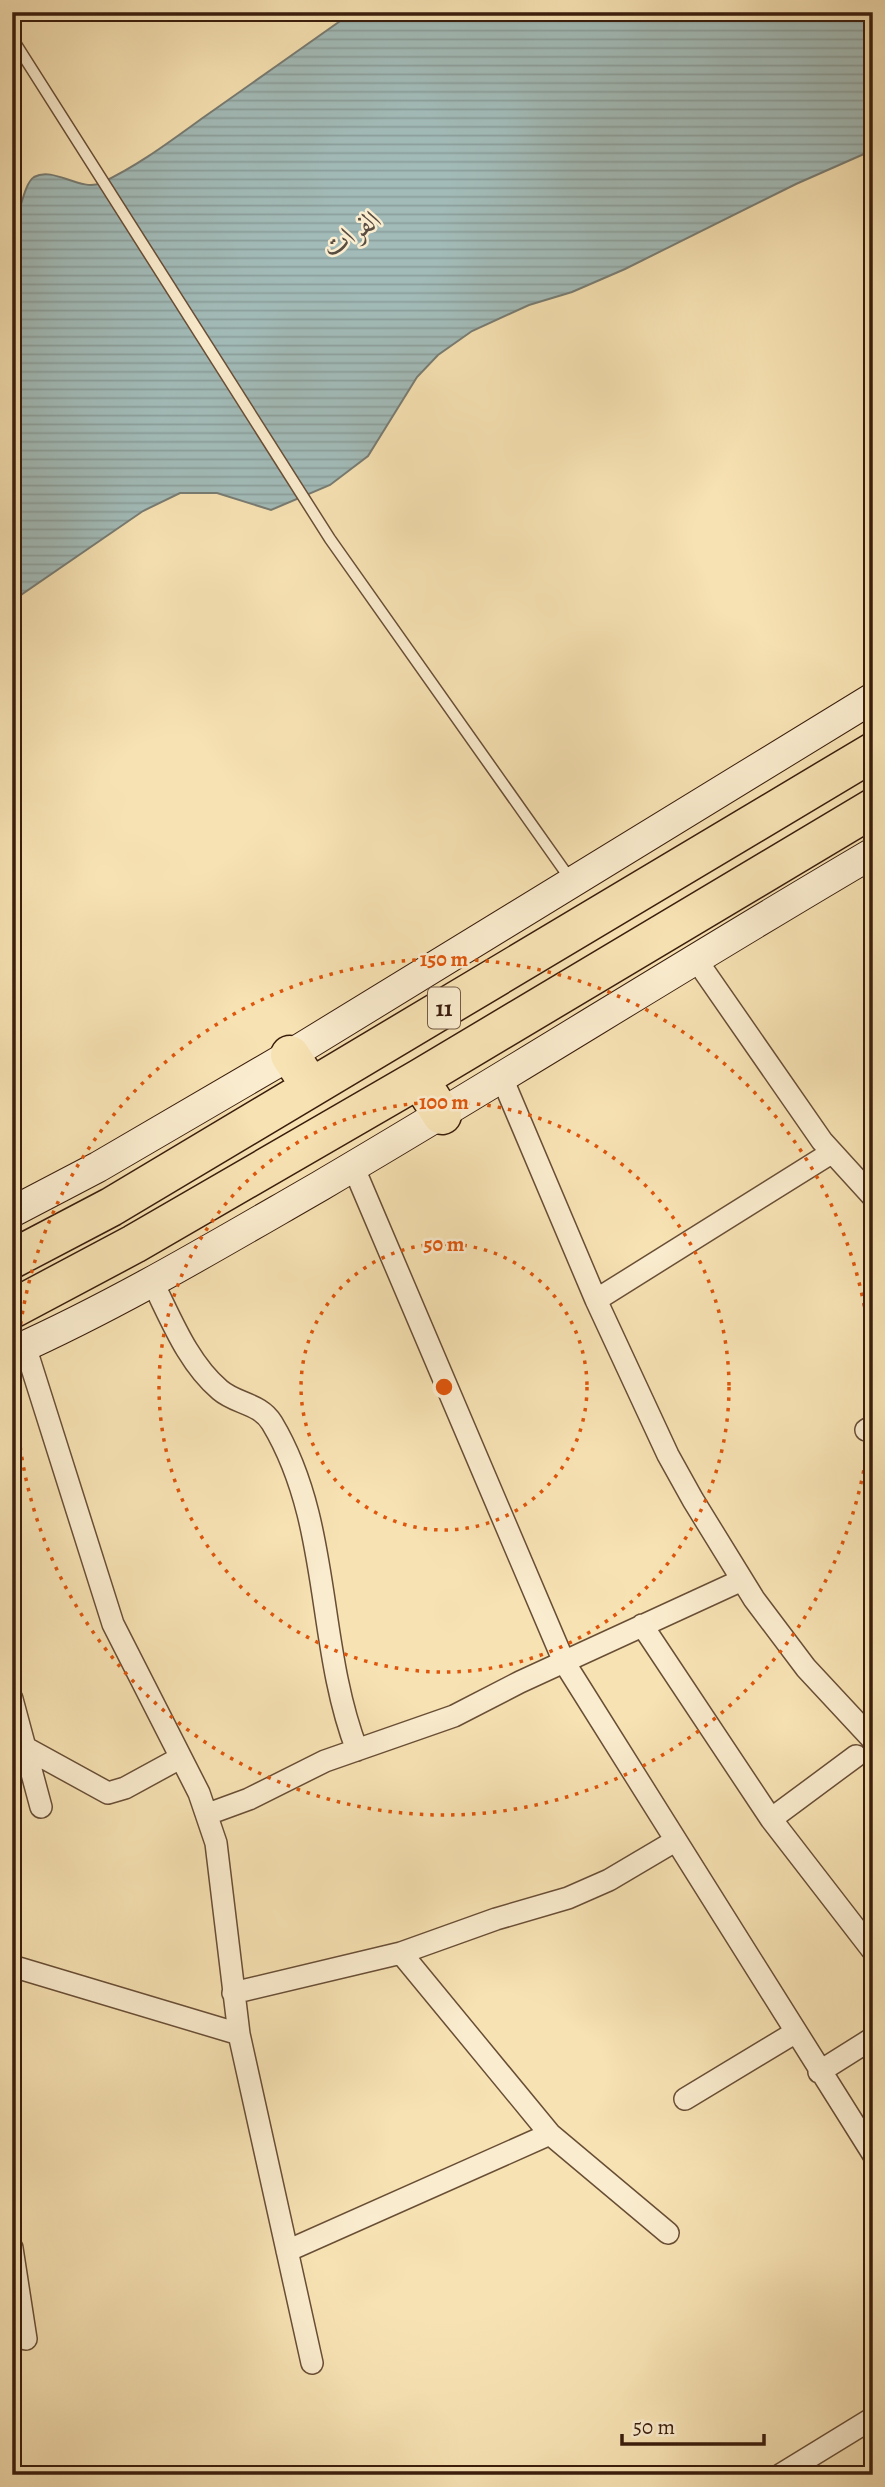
<svg xmlns="http://www.w3.org/2000/svg" width="885" height="2487" font-family="Alegreya,Amiri,serif">
<defs>
<pattern id="water-rules" width="6" height="5" patternUnits="userSpaceOnUse" patternTransform="scale(1.75)"><rect width="6" height="5" fill="#a2bbb8"/><path d="M0 2.5h6" fill="none" stroke="#8ca09d"/></pattern>
</defs>
<rect width="100%" height="100%" fill="#f7e2b3"/>
<filter id="stains"><feTurbulence type="fractalNoise" baseFrequency=".00286" numOctaves="4"/><feColorMatrix values="0 0 0 0 .2 0 0 0 0 .09 0 0 0 0 .02 0 0 0 .5 -.17"/></filter>
<radialGradient id="worn" r=".72"><stop offset=".6" stop-color="#630" stop-opacity="0"/><stop offset="1" stop-color="#630" stop-opacity=".3"/></radialGradient>
<path fill="url(#water-rules)" stroke="#787c73" stroke-width="2" d="M 353,12 L 873,12 L 873,150 L 796,184 L 625,269 L 572,292 L 529,305 L 472,331 L 438,355 L 417,377 L 368,456 L 330,485 L 271,510 L 217,493 L 180,493 L 143,511 L 12,601 L 12,229 C 20,215 24,183 34,177 C 54,166 80,192 101,183 C 138,166 172,140 204,117 C 254,82 303,47 353,12 Z"/>
<g fill="none" stroke-linecap="round" stroke-linejoin="round">
<defs>
<path id="lane" d="M 12,38 L 330,539 L 571,880"/>
<path id="street" d="M 695,958 L 822,1141 L 873,1197
M 502,1078 L 596,1300 L 668,1455 L 693,1500 L 754,1599 L 806,1668 L 873,1740
M 353,1166 L 564,1662 L 873,2154
M 153,1283 C 171,1319 188,1363 220,1390 C 236,1404 260,1403 272,1423 C 332,1523 316,1644 357,1750
M 596,1300 L 831,1153
M 25,1346 L 113,1624 L 199,1793 L 216,1843 L 239,2034 L 312,2363
M 866,1430 L 873,1426
M 642,1625 L 771,1819 L 873,1951
M 12,1699 L 41,1807
M 26,1748 L 108,1793 L 125,1788 L 180,1758
M 208,1814 L 249,1799 L 325,1761 L 454,1716 L 520,1682 L 742,1580
M 771,1819 L 856,1756
M 401,1953 L 550,2134 L 668,2233
M 12,1966 L 239,2034
M 233,1993 L 401,1953 L 496,1919 L 568,1898 L 609,1880 L 675,1841
M 819,2072 L 873,2038
M 685,2099 L 796,2032
M 12,2248 L 26,2339
M 287,2251 L 550,2134
M 780,2475 L 873,2418"/>
<path id="secondary" d="M 12,1212 L 98,1167 L 290,1055 L 873,698
M 12,1352 C 119,1304 219,1244 320,1186 C 506,1077 687,962 873,853"/>
<path id="highway" d="M 290,1055 L 311,1087
M 419,1079 L 442,1115
M 12,1259 L 111,1207 L 873,752
M 12,1309 L 134,1244 L 419,1079 L 873,808"/>
</defs>
<use href="#lane" stroke="#694e36" stroke-width="13"/>
<use href="#street" stroke="#694e36" stroke-width="24"/>
<use href="#secondary" stroke="#3a1d0c" stroke-width="32"/>
<use href="#highway" stroke="#3a1d0c" stroke-width="41"/>
<use href="#lane" stroke="#faecce" stroke-width="10"/>
<use href="#street" stroke="#faecce" stroke-width="21"/>
<use href="#secondary" stroke="#faecce" stroke-width="30"/>
<use href="#highway" stroke="#f7e2b3" stroke-width="38"/>
</g>
<g fill="none" stroke="#df560c" stroke-width="3.5" stroke-dasharray="3.5 7">
<circle cx="444" cy="1387" r="143"/>
<circle cx="444" cy="1387" r="285"/>
<circle cx="444" cy="1387" r="428"/>
</g>
<g text-anchor="middle" dominant-baseline="central" stroke-width="5" stroke-linejoin="round" paint-order="stroke">
<rect fill="#faecce" stroke="#745b46" stroke-width="2" x="428" y="987.5" width="32" height="41" rx="5"/>
<g font-size="24" font-weight="bold" fill="#3a1d0c">
<text x="444" y="1008">11</text>
</g>
<g font-size="28" font-style="italic" fill="#594c40" stroke="#faecce">
<text transform="translate(352 233) rotate(-33)">الفرات</text>
</g>
</g>
<circle cx="444" cy="1387" r="10" fill="#df560c" stroke="#faecce" stroke-width="3.5"/>
<g font-size="21" text-anchor="middle" font-weight="bold" fill="#df560c" stroke="#faecce" stroke-width="5" stroke-linejoin="round" paint-order="stroke">
<text x="444" y="966">150 m</text>
<text x="444" y="1109">100 m</text>
<text x="444" y="1251">50 m</text>
</g>
<rect width="885" height="2487" fill="none" stroke="#f7e2b3" stroke-width="42"/>
<rect x="14" y="14" width="857" height="2459" fill="none" stroke="#3a1d0c" stroke-width="3.5"/>
<rect x="21" y="21" width="843" height="2445" fill="none" stroke="#3a1d0c" stroke-width="2"/>
<path d="M622 2434v10h142v-10" fill="none" stroke="#3a1d0c" stroke-width="3.5"/>
<text x="633" y="2434" font-size="21" fill="#3a1d0c" stroke="#faecce" stroke-width="5" paint-order="stroke">50 m</text>
<rect width="100%" height="100%" filter="url(#stains)"/>
<rect width="100%" height="100%" fill="url(#worn)"/>
</svg>
